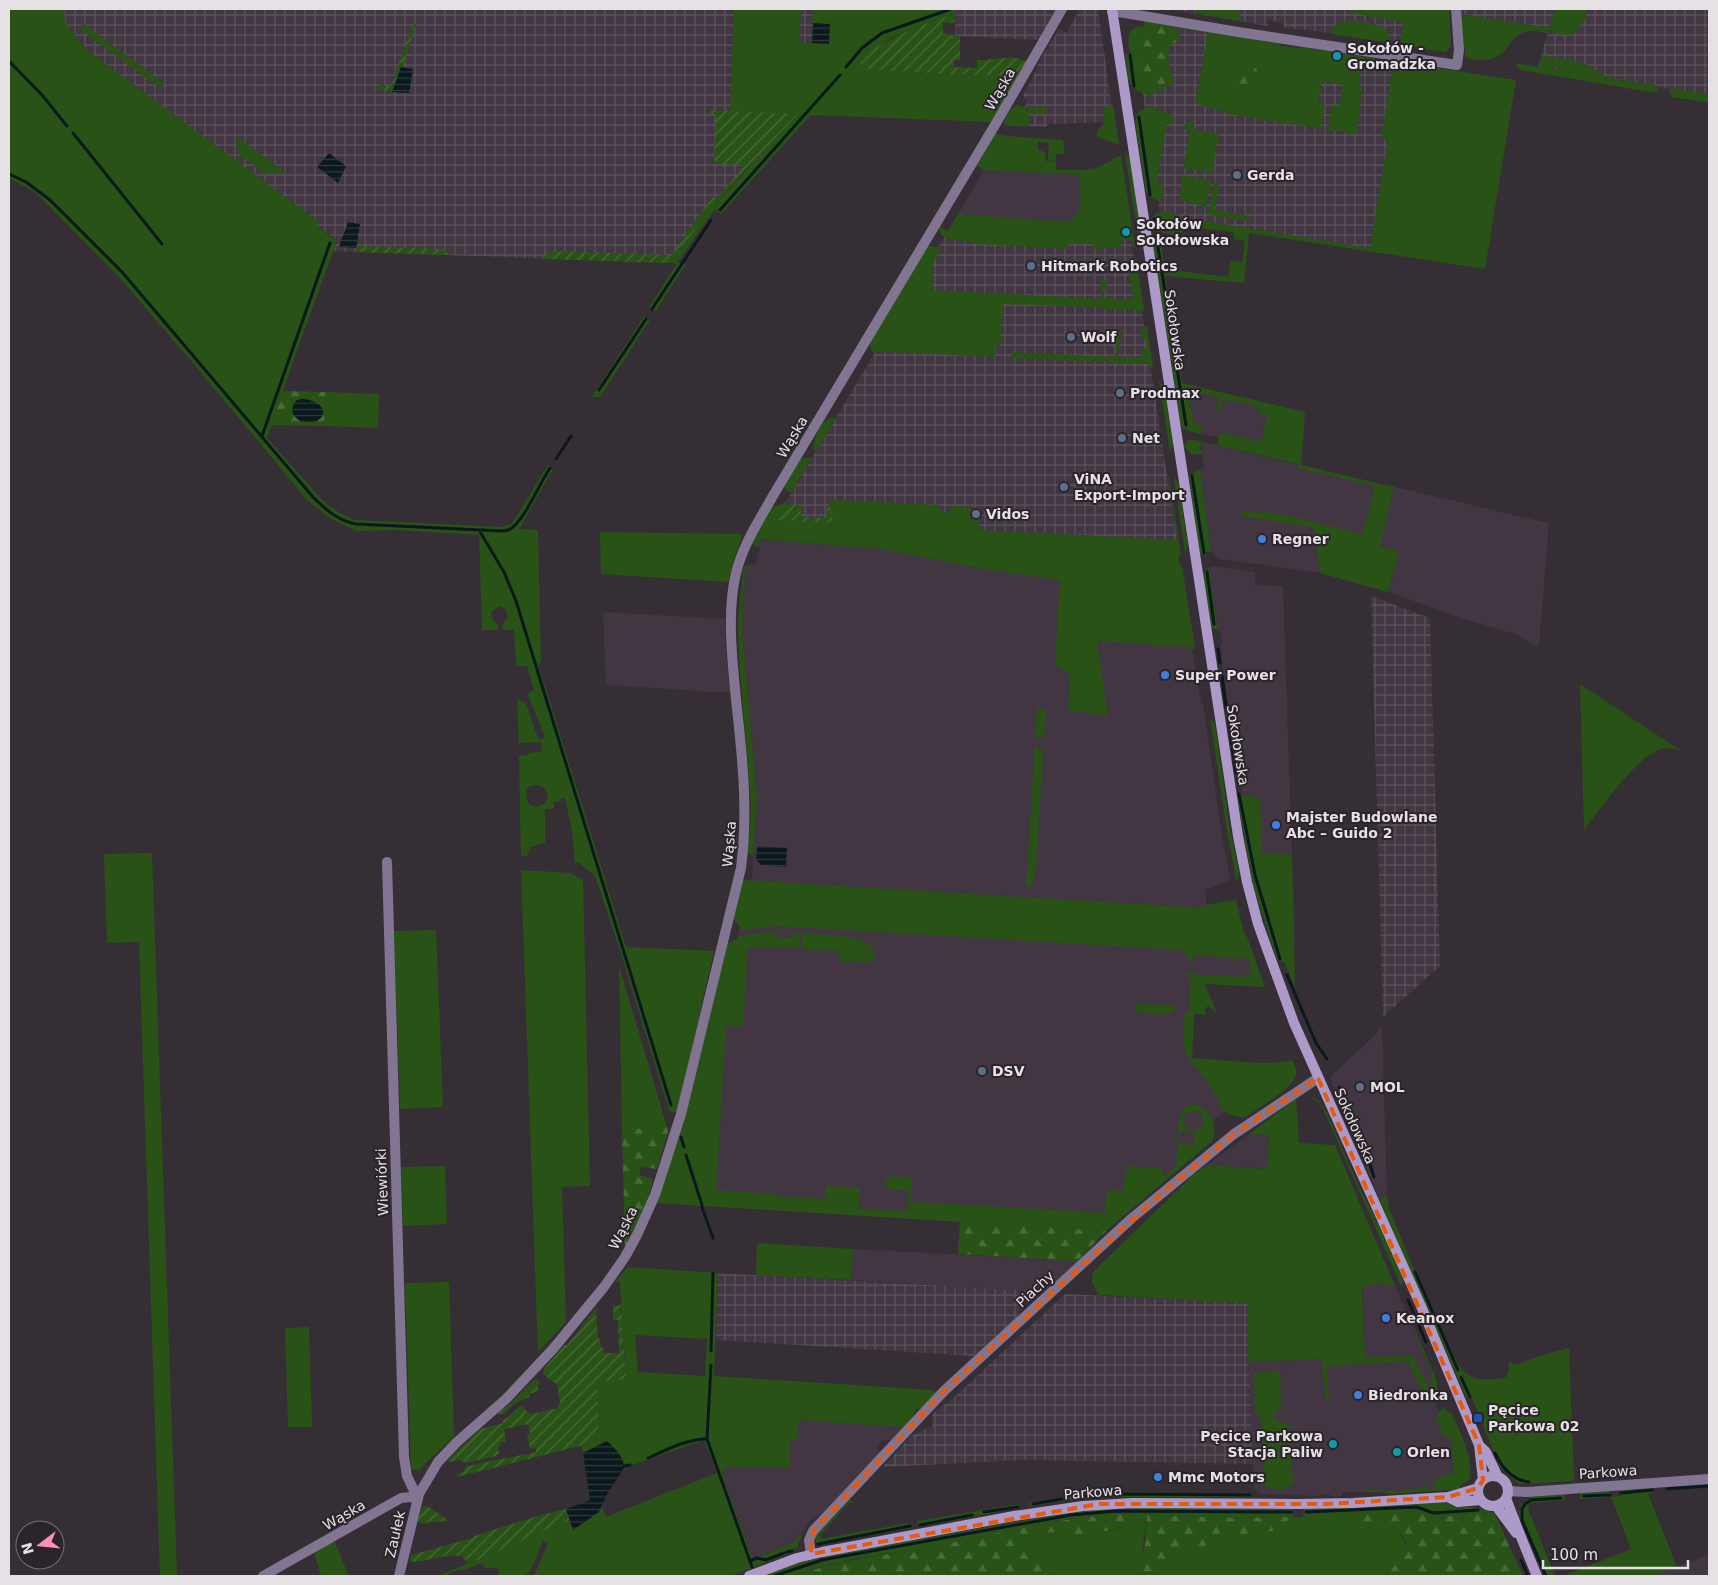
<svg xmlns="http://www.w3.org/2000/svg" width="1718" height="1585" font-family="'DejaVu Sans',sans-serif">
<defs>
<pattern id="industrial-grid" width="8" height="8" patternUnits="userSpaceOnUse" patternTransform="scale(1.25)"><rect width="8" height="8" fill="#413641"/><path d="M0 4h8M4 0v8" fill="none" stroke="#5c535c"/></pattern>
<pattern id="forest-firs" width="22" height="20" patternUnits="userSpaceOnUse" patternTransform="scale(1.25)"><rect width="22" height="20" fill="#295316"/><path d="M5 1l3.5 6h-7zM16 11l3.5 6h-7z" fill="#486b38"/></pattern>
<pattern id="garden-furrows" width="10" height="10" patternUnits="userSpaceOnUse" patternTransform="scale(1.25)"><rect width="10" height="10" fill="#295316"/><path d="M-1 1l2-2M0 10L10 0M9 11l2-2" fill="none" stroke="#486b38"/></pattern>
<pattern id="water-rules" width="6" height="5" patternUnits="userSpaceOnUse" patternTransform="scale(1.25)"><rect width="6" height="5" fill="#0b191c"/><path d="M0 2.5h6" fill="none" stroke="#2e3a3d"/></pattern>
</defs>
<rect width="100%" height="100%" fill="#352e35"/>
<path fill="#413641" d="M 984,170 L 1121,177 L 1131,240 L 948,231 Z
M 1182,383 L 1270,404 L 1260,447 L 1189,431 Z
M 1201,442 L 1549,523 L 1539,647 L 1515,634 L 1464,619 L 1388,592 L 1399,551 L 1313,528 L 1320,573 L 1219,559 L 1211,551 L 1200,469 L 1204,466 Z
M 759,539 L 884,549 L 983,569 L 1183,574 L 1195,649 L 1192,650 L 1201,703 L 1203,704 L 1222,837 L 1231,880 L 1205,890 L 1207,906 L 1203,908 L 752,881 L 757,798 L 742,630 L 745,569 L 756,564 L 760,548 L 758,547 Z
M 1212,566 L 1255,572 L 1255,585 L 1283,586 L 1295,944 L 1263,899 L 1260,797 L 1243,796 L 1242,793 L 1223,669 L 1220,644 L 1222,642 L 1221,633 L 1218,631 L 1209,568 Z
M 603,612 L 725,619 L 725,640 L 730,693 L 606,685 Z
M 734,919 L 1251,951 L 1265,987 L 1196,983 L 1192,1058 L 1228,1109 L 1214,1120 L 1210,1142 L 1106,1231 L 657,1203 L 689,1101 L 728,943 L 737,939 L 740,927 Z
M 1382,1025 L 1387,1195 L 1379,1198 L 1331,1081 L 1332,1075 L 1378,1032 L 1377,1030 Z
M 1249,1134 L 1269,1135 L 1268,1169 L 1207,1165 Z
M 1360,1205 L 1417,1337 L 1432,1376 L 1432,1396 L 1439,1411 L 1445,1407 L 1447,1412 L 1451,1413 L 1463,1439 L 1470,1469 L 1469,1480 L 1460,1486 L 1460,1489 L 1423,1492 L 1389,1494 L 1377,1491 L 1342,1493 L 1342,1496 L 1330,1496 L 1329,1494 L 1322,1494 L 1321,1496 L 1260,1494 L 1254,1488 L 1248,1362 L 1365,1357 Z
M 853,1249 L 1077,1261 L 1044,1292 L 851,1280 Z
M 798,1419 L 907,1427 L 895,1440 L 880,1441 L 877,1449 L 880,1451 L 880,1456 L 868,1468 L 864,1468 L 820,1516 L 813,1517 L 795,1542 L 753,1559 L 722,1475 L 725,1468 L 790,1468 L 790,1439 L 797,1439 Z
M 1709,1554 L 1709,1576 L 1653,1576 L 1677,1567 Z"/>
<path fill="url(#industrial-grid)" d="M 64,9 L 938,9 L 899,22 L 747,168 L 704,217 L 672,263 L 333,251 L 337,240 L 104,70 L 65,23 Z
M 954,9 L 1056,9 L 1039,40 L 955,36 L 956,14 Z
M 1080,9 L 1098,9 L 1114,122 L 1049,124 L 1045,127 L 1009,126 L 1021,106 L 1025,107 L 1027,99 L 1023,96 L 1037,69 L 1037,65 L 1059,29 L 1066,33 Z
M 1168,9 L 1449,9 L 1451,46 L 1445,52 L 1316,31 L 1284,28 L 1284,24 L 1282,23 L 1272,21 L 1267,21 L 1268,26 Z
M 1461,9 L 1709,9 L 1709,96 L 1556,70 L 1554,68 L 1549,69 L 1538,67 L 1549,28 L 1461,14 Z
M 1152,24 L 1260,42 L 1289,119 L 1301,47 L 1330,51 L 1332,54 L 1332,58 L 1341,59 L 1342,55 L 1344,54 L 1401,63 L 1370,250 L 1160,215 L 1135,37 Z
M 948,231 L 1131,240 L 1177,540 L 775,520 L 876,351 L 994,356 L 909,295 Z
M 1371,596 L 1430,618 L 1440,966 L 1383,1017 Z
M 718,1273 L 1032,1291 L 1022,1306 L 1018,1316 L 974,1356 L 716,1340 Z
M 1065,1294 L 1249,1303 L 1248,1362 L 1253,1464 L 1021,1460 L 883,1467 L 911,1436 L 932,1426 L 933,1413 L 951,1400 Z"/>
<path fill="#295316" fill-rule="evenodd" d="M 9,9 L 64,9 L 65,23 L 87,50 L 319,222 L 317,226 L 337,241 L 295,356 L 267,438 L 324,502 L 340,513 L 355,520 L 501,527 L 510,525 L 513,522 L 548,465 L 553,469 L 519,529 L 538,530 L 541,662 L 538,666 L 547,692 L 626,947 L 714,951 L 678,1108 L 676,1112 L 672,1112 L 669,1110 L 619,947 L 595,876 L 579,863 L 575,863 L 572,831 L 565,798 L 560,799 L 561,801 L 554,802 L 554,809 L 545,809 L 545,843 L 531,847 L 527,856 L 521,856 L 519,756 L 528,755 L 528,753 L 542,751 L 541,742 L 519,743 L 517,698 L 526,704 L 538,738 L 539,740 L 545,737 L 527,693 L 534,690 L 527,666 L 516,666 L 514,630 L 503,630 L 503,623 L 508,617 L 506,609 L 499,606 L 492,611 C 491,617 492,621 498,624 L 498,630 L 482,630 L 479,535 L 398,530 L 356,531 L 330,518 L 308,501 L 192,362 L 118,276 L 35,192 L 9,178 ZM 538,785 L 545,788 L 548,797 L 545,804 L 537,807 L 530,805 L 527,800 L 526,792 L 530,786 Z
M 734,9 L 801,9 L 799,42 L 829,44 L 830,24 L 812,23 L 813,9 L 954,9 L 956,14 C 922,25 883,35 860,63 L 869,70 L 1018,77 L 992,122 L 811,115 L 721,214 L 715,209 L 677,263 L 686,264 L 656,311 L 649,307 L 677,264 L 672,263 L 701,221 L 797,114 L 730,111 Z
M 1207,9 L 1239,9 L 1241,21 L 1195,13 L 1195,10 Z
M 1347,9 L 1449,9 L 1451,46 L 1445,52 L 1400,45 L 1403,22 L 1356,14 Z
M 1461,9 L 1461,14 L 1549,28 L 1555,9 L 1587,9 L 1585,21 L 1582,21 C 1578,35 1567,36 1554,34 L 1550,28 L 1548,33 C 1540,32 1532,29 1524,32 C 1504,40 1511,60 1480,60 C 1474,60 1470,60 1465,56 L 1465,47 L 1462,47 Z
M 1144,21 L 1280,44 L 1281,46 L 1300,48 L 1301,47 L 1330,51 L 1332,54 L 1332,58 L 1341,59 L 1342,55 L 1344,54 L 1516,80 L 1485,269 L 1249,233 L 1244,283 L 1165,276 L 1182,383 L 1305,412 L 1301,465 L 1394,487 L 1380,546 L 1399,551 L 1388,592 L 1320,573 L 1313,527 L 1241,516 L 1242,511 L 1258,513 L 1259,511 L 1294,517 L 1362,534 L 1375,486 L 1298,468 L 1299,464 L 1201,442 L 1201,447 L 1199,447 L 1199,450 L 1202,449 L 1202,454 L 1192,454 L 1184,447 L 1186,442 L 1189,439 L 1217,445 L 1219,438 L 1216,437 L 1223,433 L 1261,442 L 1267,417 L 1266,414 L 1264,414 L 1263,416 L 1259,415 L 1260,409 L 1255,406 L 1254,408 L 1252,407 L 1252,404 L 1223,400 L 1220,410 L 1216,411 L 1219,398 L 1195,392 L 1191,406 L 1189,394 L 1187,394 L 1189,407 L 1191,408 L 1193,422 L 1201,426 L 1202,434 L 1183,429 L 1181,425 L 1153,242 L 1159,240 L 1161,242 L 1164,269 L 1228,277 L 1231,261 L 1242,262 L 1245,241 L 1234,239 L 1234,232 L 1188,227 L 1177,236 L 1151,230 L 1152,220 L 1155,214 L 1167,211 L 1186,218 L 1370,248 L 1388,140 L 1381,139 L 1392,72 L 1361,68 L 1358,85 L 1362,86 L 1357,134 L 1328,130 L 1332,105 L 1339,106 L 1343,85 L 1322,81 L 1318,102 L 1325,104 L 1321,129 L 1228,114 L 1228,112 L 1213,109 L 1195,103 L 1208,33 L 1152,24 L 1150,84 L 1158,87 L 1165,87 L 1162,93 L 1154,91 L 1151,97 C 1124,87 1129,80 1125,54 L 1130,53 C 1128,38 1125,27 1144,26 Z
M 1343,21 C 1353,20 1382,23 1387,31 C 1390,35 1390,39 1391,43 L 1332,34 L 1332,27 Z
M 81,22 L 164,83 L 160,88 L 83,32 L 81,28 Z
M 1543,55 L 1579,62 L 1588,65 L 1599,73 L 1608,77 L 1656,85 L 1658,87 L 1557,70 L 1555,66 L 1552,66 L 1551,68 L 1556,70 L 1659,88 L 1659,89 L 1655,93 L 1521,70 L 1516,66 L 1516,63 L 1549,69 L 1539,67 Z
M 1673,88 L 1709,94 L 1709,103 L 1672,97 L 1669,90 Z
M 1018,105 L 1028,109 L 1031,107 L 1046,106 L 1046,114 L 1030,114 L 1030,126 L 1009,126 L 1004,123 C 1005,117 1011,107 1018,105 Z
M 1113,105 L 1119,144 L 1117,144 L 1098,137 C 1094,130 1101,128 1104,123 L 1102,107 Z
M 1153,107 L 1171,114 L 1174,118 L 1174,124 L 1167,123 L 1157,183 L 1164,185 L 1162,199 L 1158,201 L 1149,196 L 1146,191 L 1135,122 C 1136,112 1143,107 1153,107 Z
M 1194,120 L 1193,129 L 1219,134 L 1212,173 L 1183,168 L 1190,130 L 1183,129 L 1187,122 Z
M 995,134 L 1007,136 L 1063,140 L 1065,154 L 1056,154 L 1056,161 L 1050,161 L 1048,159 L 1049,143 L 1038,142 L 1038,150 L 1045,152 L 1046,161 L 1056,162 L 1057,170 L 1083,170 L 1097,168 L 1121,155 L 1135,247 L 1133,247 L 1131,240 L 1122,240 L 1121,247 L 1094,249 L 1094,243 L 1068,243 L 1068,249 L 979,244 L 944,238 L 938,229 L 940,227 L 948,231 L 958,214 L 1065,222 C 1069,220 1073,220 1076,216 C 1083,207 1080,187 1080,175 L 984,170 L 977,165 Z
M 239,138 L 286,173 L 285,174 L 265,174 L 238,154 L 237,151 L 239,147 L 235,144 Z
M 1125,153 L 1130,159 L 1137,203 L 1141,235 L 1139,244 Z
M 1182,175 L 1211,180 L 1206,207 L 1180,200 Z
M 1214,182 L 1219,183 L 1215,210 L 1250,216 L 1250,221 L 1208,215 Z
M 928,246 L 939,247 L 940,251 L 933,262 L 932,290 L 1101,299 L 1102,280 L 1105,280 L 1108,283 L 1105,288 L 1104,298 L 1131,300 L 1133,298 L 1128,264 L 1135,262 L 1134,258 L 1136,258 L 1144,310 L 1143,311 L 1102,309 L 1100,307 L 1003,304 L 1000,346 L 995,346 L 995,357 L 876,351 L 874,354 L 870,347 L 872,339 Z
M 644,316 L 650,320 L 600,397 L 592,397 Z
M 1145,326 L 1147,326 L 1153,368 L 1151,368 L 1150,364 L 1011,358 L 1011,352 L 1115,357 L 1117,331 L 1121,332 L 1123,335 L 1120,340 L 1118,357 L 1141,358 L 1142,356 L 1141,349 L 1147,348 L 1146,339 L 1139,338 L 1141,330 Z
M 1159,381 L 1165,389 L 1173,445 L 1170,452 Z
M 325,392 L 379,394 L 378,428 L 324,426 L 326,401 Z
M 831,418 L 836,418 L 816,452 L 813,449 C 815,437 818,423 831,418 Z
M 812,457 L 791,493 L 786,490 L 784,486 L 800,459 Z
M 1200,469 L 1211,551 L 1206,552 L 1206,556 L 1200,554 L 1189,476 Z
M 1168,477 L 1169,477 L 1181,555 L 1178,557 L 1180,565 L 1182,565 L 1195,649 L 1192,649 L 1192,647 L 1097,641 L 1108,716 L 1068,710 L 1070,675 L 1055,664 L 1060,580 L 983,569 L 881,549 L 759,539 L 758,548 L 751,543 L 771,507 L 785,503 L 775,520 L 834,522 L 828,501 L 836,500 L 939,505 L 939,512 L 950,513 L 951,506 C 974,507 978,506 979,530 L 1177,540 Z
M 1174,478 L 1179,483 L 1183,513 L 1188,545 L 1185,552 Z
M 600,532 L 741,534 L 743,534 L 733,562 L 728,582 L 601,574 Z
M 756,564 L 745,569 L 742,630 L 757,798 L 753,857 L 748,852 L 751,810 L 749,778 L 739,661 L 738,623 L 743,568 L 748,565 Z
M 1209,568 L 1218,631 L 1211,627 L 1202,574 Z
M 1580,684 L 1680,750 C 1674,749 1666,747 1660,749 C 1636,758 1600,809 1584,830 Z
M 1037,708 L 1046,709 L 1044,738 L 1035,738 Z
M 1210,718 L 1215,724 L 1230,829 L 1239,871 L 1237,884 L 1226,825 Z
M 1035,745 L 1043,752 L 1036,870 L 1031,887 L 1026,886 Z
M 1242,793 L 1243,796 L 1260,797 L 1262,854 L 1292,854 L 1295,987 L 1285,963 L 1279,961 L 1276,957 L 1253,885 L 1237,796 L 1238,794 Z
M 152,853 L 177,1576 L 160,1576 L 139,942 L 107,943 L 104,854 Z
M 521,870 L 571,873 L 583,880 L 590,1186 L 562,1187 L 566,1322 L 538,1352 Z
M 743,880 L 1203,908 L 1207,905 L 1236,900 L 1244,933 L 1246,934 L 1265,987 L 1205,984 L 1217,1014 L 1209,1006 L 1205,1008 L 1205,1015 L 1194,1014 L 1192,1058 C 1218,1059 1269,1067 1292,1060 C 1294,1065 1297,1070 1296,1075 C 1293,1089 1256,1109 1244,1118 L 1231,1115 L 1223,1110 L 1213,1090 L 1187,1056 L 1183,1045 L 1185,1011 L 1189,1011 L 1191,978 L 1187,976 L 1188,973 L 1191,971 L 1191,974 L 1243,977 L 1243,974 L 1252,974 L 1252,967 L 1249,966 L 1250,959 L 1193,955 L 1192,962 C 1187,959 1187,953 1181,950 L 777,926 L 742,930 L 740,929 L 740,927 L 734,919 L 734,916 Z
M 436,930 L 443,1107 L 400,1109 L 394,931 Z
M 776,932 L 776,937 L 792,938 L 793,933 L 800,933 L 799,948 L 748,947 L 743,1026 L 726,1026 L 716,1190 L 776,1194 L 776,1196 L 825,1199 L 826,1186 L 860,1188 L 859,1209 L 908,1211 L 909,1191 L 888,1189 L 885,1185 L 885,1180 L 891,1176 L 912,1178 L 911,1204 L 918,1204 L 919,1202 L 1105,1213 L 1107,1190 L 1124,1191 L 1125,1171 L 1127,1171 L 1128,1166 L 1162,1168 L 1162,1175 L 1165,1175 L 1176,1167 L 1178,1140 L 1179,1140 L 1179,1144 L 1194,1145 L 1195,1133 L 1189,1133 L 1189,1130 C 1201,1132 1208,1121 1199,1112 C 1191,1109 1185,1113 1183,1121 L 1188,1129 L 1188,1132 L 1180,1132 L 1180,1137 L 1178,1137 L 1179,1116 L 1181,1116 L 1186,1106 L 1196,1104 C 1210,1112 1219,1124 1212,1141 L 1106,1231 L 657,1203 L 689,1101 L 728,943 L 737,939 L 738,936 Z
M 802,934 C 818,934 854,935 866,942 C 872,946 875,953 876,959 L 872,962 L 840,961 L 840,951 L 801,949 Z
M 619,966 L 667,1127 L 622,1130 Z
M 1136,1004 L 1171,1005 L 1175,1008 L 1172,1012 L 1167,1014 L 1135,1012 Z
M 1309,1096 L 1318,1100 L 1327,1113 L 1357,1182 L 1386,1240 L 1403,1280 L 1402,1288 L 1324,1111 L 1319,1103 Z
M 1296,1099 L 1299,1143 L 1335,1145 L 1395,1286 L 1378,1283 L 1362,1288 L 1365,1357 L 1413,1356 L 1432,1394 L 1432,1375 L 1402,1299 L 1437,1381 L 1437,1388 L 1440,1394 L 1434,1401 L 1432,1396 L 1425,1399 L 1408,1361 L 1327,1366 L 1329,1400 L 1326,1400 L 1322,1359 L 1248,1362 L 1248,1303 L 1098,1295 L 1092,1282 L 1092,1275 L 1095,1270 L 1195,1173 L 1207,1165 L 1267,1169 L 1269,1135 L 1249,1134 Z
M 445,1166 L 447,1224 L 403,1226 L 401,1167 Z
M 1387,1195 L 1389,1208 C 1401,1236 1449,1363 1468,1375 C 1478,1381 1495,1380 1506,1377 L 1508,1372 L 1509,1362 L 1515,1364 L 1521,1363 L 1539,1356 L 1569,1348 L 1574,1481 L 1520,1484 L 1514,1480 L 1500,1467 L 1474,1403 L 1472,1397 L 1467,1398 L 1464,1392 L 1379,1198 Z
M 757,1243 L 853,1249 L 851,1280 L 756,1275 Z
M 628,1267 L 718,1273 L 714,1376 L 931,1390 L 936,1393 L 922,1409 L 916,1409 L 912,1418 L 903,1427 L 799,1420 L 797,1439 L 790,1440 L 790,1468 L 725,1468 L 722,1475 L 753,1559 L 795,1542 L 800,1535 L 802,1535 L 797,1547 L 788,1552 L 788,1554 L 731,1576 L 534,1576 L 548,1543 L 543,1541 L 530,1572 L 522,1576 L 499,1576 L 498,1568 L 485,1568 L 482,1563 L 462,1571 L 460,1569 L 448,1574 L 448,1576 L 438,1576 L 570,1520 L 573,1530 L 602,1506 L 606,1517 L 717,1473 L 704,1440 L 624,1468 L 624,1462 L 607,1442 L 583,1453 L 581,1446 L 588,1444 L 599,1437 L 597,1382 L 626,1380 L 620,1282 L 616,1281 ZM 635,1335 L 707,1339 L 705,1376 L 638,1372 Z
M 449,1282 L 454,1436 L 418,1471 L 411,1469 L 405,1283 Z
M 309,1327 L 312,1427 L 288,1427 L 285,1328 Z
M 1280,1371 L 1281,1409 L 1275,1411 L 1276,1421 L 1289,1424 L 1293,1483 C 1284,1491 1273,1491 1264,1484 L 1262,1427 L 1259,1413 L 1255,1414 L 1254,1373 Z
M 1445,1407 L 1447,1412 L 1451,1413 C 1460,1430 1475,1462 1469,1480 L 1460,1486 L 1460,1489 L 1389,1494 L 1382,1492 L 1363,1492 L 1363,1489 C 1383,1491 1410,1493 1428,1484 L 1428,1489 L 1433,1489 L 1433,1484 L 1436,1484 L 1435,1479 L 1438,1477 L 1438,1480 L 1440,1480 L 1440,1476 L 1454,1473 L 1451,1438 L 1444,1438 L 1436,1418 L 1437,1416 L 1440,1417 L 1437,1415 L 1440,1410 Z
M 1652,1487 L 1652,1493 L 1648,1494 L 1677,1567 L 1653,1576 L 1563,1576 L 1631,1549 L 1611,1497 L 1580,1499 L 1581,1492 L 1610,1491 L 1611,1497 L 1621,1496 L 1620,1489 Z
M 1122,1492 L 1251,1494 L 1251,1497 L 1110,1497 L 1072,1500 L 1030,1506 L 1028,1503 L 1079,1495 Z
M 1564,1494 L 1565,1500 L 1530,1503 L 1528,1509 L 1555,1576 L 1547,1576 L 1522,1519 L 1518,1521 L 1516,1516 L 1519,1516 C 1519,1507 1522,1502 1530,1499 L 1530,1496 Z
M 850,1500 L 854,1503 L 849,1503 L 820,1535 L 821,1539 L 909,1523 L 910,1528 L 818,1545 L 816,1541 L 816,1535 Z
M 1439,1502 L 1459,1504 L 1459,1507 L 1474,1507 L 1492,1512 L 1432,1517 L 1416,1511 L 1355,1516 C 1368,1529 1405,1527 1406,1545 C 1406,1559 1393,1568 1384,1576 L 1163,1576 L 1167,1557 L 1174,1551 L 1199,1548 L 1226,1536 L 1234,1534 L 1249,1534 L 1272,1531 L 1286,1523 L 1292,1517 L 1229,1518 L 1147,1515 L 1139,1576 L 1057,1576 L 1026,1553 C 1019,1534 1045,1532 1058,1532 C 1067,1533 1072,1538 1081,1537 C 1094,1534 1108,1531 1120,1528 C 1126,1526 1134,1519 1139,1515 L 1120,1514 L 1061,1520 L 926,1548 L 853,1559 L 816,1568 L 795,1576 L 762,1576 L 793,1565 L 826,1556 L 1072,1512 C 1145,1505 1219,1508 1292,1509 L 1293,1517 L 1303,1517 L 1304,1509 Z
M 1020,1504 L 1019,1508 L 919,1527 L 917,1521 Z
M 334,1540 L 349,1576 L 321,1576 L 314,1553 Z"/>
<path fill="url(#forest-firs)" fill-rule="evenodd" d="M 1152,24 L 1169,27 L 1177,30 L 1180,36 L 1179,41 L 1172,43 C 1164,54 1171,69 1173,82 L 1172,85 C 1161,89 1145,86 1141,74 C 1137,63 1137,49 1135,37 Z
M 1245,66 L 1257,68 L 1252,100 C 1236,97 1227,84 1235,70 Z
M 283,391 L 325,392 L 326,401 L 324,426 L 271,425 ZM 305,398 L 323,416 L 317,421 L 301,422 L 294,415 L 293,404 L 297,400 Z
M 667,1127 L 668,1132 L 657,1169 L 641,1167 L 639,1175 L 653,1179 L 647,1202 L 625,1250 L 622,1130 Z
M 960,1222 L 1106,1231 L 1077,1261 L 958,1254 Z
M 1416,1511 L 1432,1517 L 1492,1512 L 1495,1514 L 1523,1576 L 1384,1576 C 1394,1568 1420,1543 1398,1533 C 1383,1526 1367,1527 1354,1516 Z
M 1120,1514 L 1140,1515 L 1136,1521 L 1127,1526 L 1081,1537 C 1073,1538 1069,1535 1062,1533 C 1050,1531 1031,1533 1024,1544 L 1026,1553 L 1057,1576 L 795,1576 C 839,1559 884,1556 929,1547 C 993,1535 1055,1518 1120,1514 Z
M 1147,1515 L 1229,1518 L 1293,1517 L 1283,1525 L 1272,1531 L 1249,1534 L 1234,1534 L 1226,1536 L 1199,1548 L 1174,1551 L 1167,1557 L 1163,1576 L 1139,1576 L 1139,1566 L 1145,1544 Z"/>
<path fill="url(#garden-furrows)" d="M 956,14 L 955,21 L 952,23 L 943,23 L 943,33 L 960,36 L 960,60 L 954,60 L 954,67 L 977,68 L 977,60 C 994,61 1011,53 1027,62 L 1018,77 L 869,70 L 859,63 L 874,48 L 915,27 Z
M 413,23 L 416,24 L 403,67 L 401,67 L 392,92 L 380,89 L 376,83 L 391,87 Z
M 710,110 L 798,114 L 747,168 L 701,221 L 672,263 L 542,259 L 545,254 L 552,251 L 668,255 L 672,254 L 712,197 L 716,199 L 742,169 L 741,165 L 714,164 L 716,114 L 709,113 Z
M 357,246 L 443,249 L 450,255 L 356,252 Z
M 785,503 L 801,506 L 801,517 L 826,518 L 827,507 L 830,507 L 834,523 L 775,520 Z
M 621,1305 L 626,1380 L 597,1382 L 599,1437 L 588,1444 L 457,1477 L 456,1474 L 463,1472 L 467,1466 L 536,1452 L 536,1448 L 530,1449 L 527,1436 L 530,1434 L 528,1424 L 504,1429 L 506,1442 L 500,1443 L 500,1447 L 498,1447 L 499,1453 L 496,1456 L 466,1463 L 460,1460 L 449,1462 L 448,1460 L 480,1429 L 503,1423 L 503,1420 C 512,1416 513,1410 523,1405 L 526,1411 L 532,1414 L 558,1408 L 560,1402 L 557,1384 L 550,1380 L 543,1373 L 544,1369 L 564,1345 L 567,1345 L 597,1307 L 598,1309 L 596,1311 L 598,1339 L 600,1339 L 601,1348 L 604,1348 L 604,1353 L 619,1353 L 618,1320 L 613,1320 L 613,1306 Z
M 535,1379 L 538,1380 L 540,1384 L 537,1385 L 539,1391 L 529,1394 L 530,1396 L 514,1404 L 504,1414 L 500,1415 L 499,1412 L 509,1405 Z
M 425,1506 L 429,1507 L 448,1520 L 448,1521 L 420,1523 L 417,1521 L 422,1508 Z
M 566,1509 L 570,1520 L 468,1564 L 462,1556 C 445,1554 429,1561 412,1562 L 410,1560 L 411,1555 L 472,1538 L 474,1536 L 537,1516 Z"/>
<path fill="url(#water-rules)" d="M 813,23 L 830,24 L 829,44 L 812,43 Z
M 401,67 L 413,69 L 409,93 L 392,92 Z
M 329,153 L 346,166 L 338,183 L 317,167 Z
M 348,222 L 360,224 L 356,248 L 339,247 Z
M 302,399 C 312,399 329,406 321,418 C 303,430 283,414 297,400 Z
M 757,846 L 787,848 L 786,867 L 761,865 L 756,859 Z
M 607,1441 C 616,1449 623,1456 624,1468 L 607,1494 L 599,1512 L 573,1530 L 566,1509 L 590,1500 L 583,1453 Z"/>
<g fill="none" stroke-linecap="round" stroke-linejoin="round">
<path stroke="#0b191c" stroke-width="3" d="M 1130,55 L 1134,86
M 9,61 L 42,95 L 67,126
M 846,67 L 862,48 L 882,33 L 951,9
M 1139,117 L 1150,195
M 73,133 L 162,244
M 9,174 L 26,182 L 50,200 L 122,272 L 313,497 C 325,509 338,521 356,524 L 502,531 C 506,531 510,530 513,527 C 527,515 539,484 550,468
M 720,210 L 840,75
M 1154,219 L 1155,229
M 1157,241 L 1186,425
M 652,309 L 711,220
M 599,390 L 646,319
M 262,436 L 330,243
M 556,459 L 571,436
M 1192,476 L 1204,553
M 479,530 L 504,572 L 516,601 L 671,1105
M 1207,572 L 1214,624
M 1218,649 L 1220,663
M 1222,676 L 1226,707
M 1229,723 L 1236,773
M 1239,794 L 1255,875 L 1280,959
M 1287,975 L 1316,1043 L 1327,1059
M 1339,1087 L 1353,1120
M 681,1137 L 684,1147
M 1362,1141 L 1374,1177
M 686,1155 L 702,1205
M 702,1207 L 713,1238
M 1415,1272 L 1458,1370
M 1408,1300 L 1426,1342
M 711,1351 L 713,1273
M 711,1365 L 707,1439 L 752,1567
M 1461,1377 L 1470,1397
M 1495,1453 C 1502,1468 1512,1480 1529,1482
M 648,1458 C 664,1451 689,1438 707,1439
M 624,1466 L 630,1465
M 1667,1489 L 1709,1486
M 1621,1493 L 1652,1490
M 1584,1496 L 1610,1495
M 1075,1497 L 1120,1494 L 1250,1495
M 1033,1504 L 1062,1499
M 1525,1504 L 1522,1509 L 1522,1520 L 1546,1576
M 1525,1504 L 1531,1500 L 1561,1498
M 984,1512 L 1018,1507
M 1306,1512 L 1417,1507 L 1433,1513 L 1478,1510
M 920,1525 L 972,1515
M 818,1544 L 910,1526
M 787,1552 L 792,1551
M 1521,1560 L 1528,1576
M 750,1561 L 757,1558 L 766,1560 L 784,1553
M 774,1576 L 822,1560 L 1071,1515 L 1117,1511 L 1291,1512"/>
<path stroke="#817592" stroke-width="10" d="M 1112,12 L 1119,12 L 1238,32 L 1457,65 L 1459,50 L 1456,9
M 387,862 L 404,1457 L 407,1476 L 418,1499
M 1508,1491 L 1527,1492 L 1709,1479
M 811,1554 L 809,1540 L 813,1531 L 944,1391 L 1132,1218 L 1234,1134 L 1318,1078
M 263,1576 L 401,1498 L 411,1497 L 418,1499
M 399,1576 L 419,1494 L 438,1462 L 457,1442 L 506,1399 L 553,1349 L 604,1287 L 625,1257 L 637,1235 L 655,1195 L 681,1114 L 741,868 C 748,815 743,762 737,709 C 733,667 726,614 736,573 C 743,544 760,519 774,494 L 995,125 L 1062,9"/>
<path stroke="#ae9ac9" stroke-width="10" d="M 1112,9 L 1238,836 L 1247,882 L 1258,924 L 1294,1023 L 1421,1306 L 1479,1445 L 1483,1480
M 1479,1445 L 1486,1452 L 1498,1477
M1478 1491a15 15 0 1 1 30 0a15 15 0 1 1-30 0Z
M 1448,1497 L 1458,1502 L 1481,1500
M 1506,1498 C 1516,1525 1526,1550 1537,1576
M 1496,1506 L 1516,1533
M 749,1576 L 797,1558 L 822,1552 L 1014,1516 L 1083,1506 L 1132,1503 L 1298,1504 L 1353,1503 L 1448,1497 L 1478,1488"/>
</g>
<path fill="none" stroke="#e8590c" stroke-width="4" stroke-dasharray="10 6" stroke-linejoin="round" d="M 1318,1078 L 1479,1445 L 1483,1480 L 1478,1488 L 1448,1497 L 1326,1504 L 1099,1504 L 811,1554 L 813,1531 L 944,1391 L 1162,1193 L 1234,1134 Z"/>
<g fill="#0f9aa8" stroke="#2b252b" stroke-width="2">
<circle cx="1337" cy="56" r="5"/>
<circle cx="1126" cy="232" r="5"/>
<circle cx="1333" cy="1444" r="5"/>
<circle cx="1397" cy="1452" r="5"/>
</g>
<g fill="#5c6f8a" stroke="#2b252b" stroke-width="2">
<circle cx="1237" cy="175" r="5"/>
<circle cx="1031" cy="266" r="5"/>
<circle cx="1071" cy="337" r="5"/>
<circle cx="1120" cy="393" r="5"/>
<circle cx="1122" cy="438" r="5"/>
<circle cx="1064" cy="487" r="5"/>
<circle cx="976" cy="514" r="5"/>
<circle cx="982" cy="1071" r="5"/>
<circle cx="1360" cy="1087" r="5"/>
</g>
<g fill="#3f7fe0" stroke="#2b252b" stroke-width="2">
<circle cx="1262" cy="539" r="5"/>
<circle cx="1165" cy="675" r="5"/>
<circle cx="1276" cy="825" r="5"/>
<circle cx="1386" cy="1318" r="5"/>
<circle cx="1358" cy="1395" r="5"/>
<circle cx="1158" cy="1477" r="5"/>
</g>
<rect fill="#1a4fb4" stroke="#2b252b" stroke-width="2" x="1473" y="1413" width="10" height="10" rx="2.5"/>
<g text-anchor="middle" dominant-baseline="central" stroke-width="4" stroke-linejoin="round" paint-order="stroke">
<g font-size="14" font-weight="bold" fill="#e5e1e5" stroke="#2b252b" text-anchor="start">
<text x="1347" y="48">Sokołów -<tspan x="1347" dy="16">Gromadzka</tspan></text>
<text x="1247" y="175">Gerda</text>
<text x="1136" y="224">Sokołów<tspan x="1136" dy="16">Sokołowska</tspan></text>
<text x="1041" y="266">Hitmark Robotics</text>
<text x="1081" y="337">Wolf</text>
<text x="1130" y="393">Prodmax</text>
<text x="1132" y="438">Net</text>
<text x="1074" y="479">ViNA<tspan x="1074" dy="16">Export-Import</tspan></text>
<text x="986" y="514">Vidos</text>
<text x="1272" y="539">Regner</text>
<text x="1175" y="675">Super Power</text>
<text x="1286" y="817">Majster Budowlane<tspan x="1286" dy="16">Abc – Guido 2</tspan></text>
<text x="992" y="1071">DSV</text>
<text x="1370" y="1087">MOL</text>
<text x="1396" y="1318">Keanox</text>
<text x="1368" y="1395">Biedronka</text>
<text x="1488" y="1410">Pęcice<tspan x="1488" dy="16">Parkowa 02</tspan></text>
<text x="1323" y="1436" text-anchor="end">Pęcice Parkowa<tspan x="1323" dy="16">Stacja Paliw</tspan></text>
<text x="1407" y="1452">Orlen</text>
<text x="1168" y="1477">Mmc Motors</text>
</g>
<g font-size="14" fill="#e5e1e5" stroke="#2b252b">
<text transform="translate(1000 89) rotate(-60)">Wąska</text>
<text transform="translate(1175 330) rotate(82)">Sokołowska</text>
<text transform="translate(792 437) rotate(-59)">Wąska</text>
<text transform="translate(1238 745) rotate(81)">Sokołowska</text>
<text transform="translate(729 844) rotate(-85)">Wąska</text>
<text transform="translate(1355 1126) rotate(66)">Sokołowska</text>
<text transform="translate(382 1182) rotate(-92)">Wiewiórki</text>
<text transform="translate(623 1228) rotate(-63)">Wąska</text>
<text transform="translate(1035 1289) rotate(-43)">Piachy</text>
<text transform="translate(1608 1472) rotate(-4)">Parkowa</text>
<text transform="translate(1093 1492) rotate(-5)">Parkowa</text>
<text transform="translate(344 1515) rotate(-30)">Wąska</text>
<text transform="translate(395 1534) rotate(-77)">Zaułek</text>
</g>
</g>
<rect width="1718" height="1585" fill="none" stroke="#e5e1e5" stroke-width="20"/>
<g transform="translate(40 1545) rotate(254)"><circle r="24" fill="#2b252b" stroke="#757075"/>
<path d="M0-4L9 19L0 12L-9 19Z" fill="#fd8ebf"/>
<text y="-8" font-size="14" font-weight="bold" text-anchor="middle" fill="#e5e1e5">N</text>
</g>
<path d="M1543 1560v8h145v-8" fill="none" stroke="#e5e1e5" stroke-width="2.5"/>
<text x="1550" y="1560" font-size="15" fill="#e5e1e5" stroke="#2b252b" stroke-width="4" paint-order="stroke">100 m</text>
</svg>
